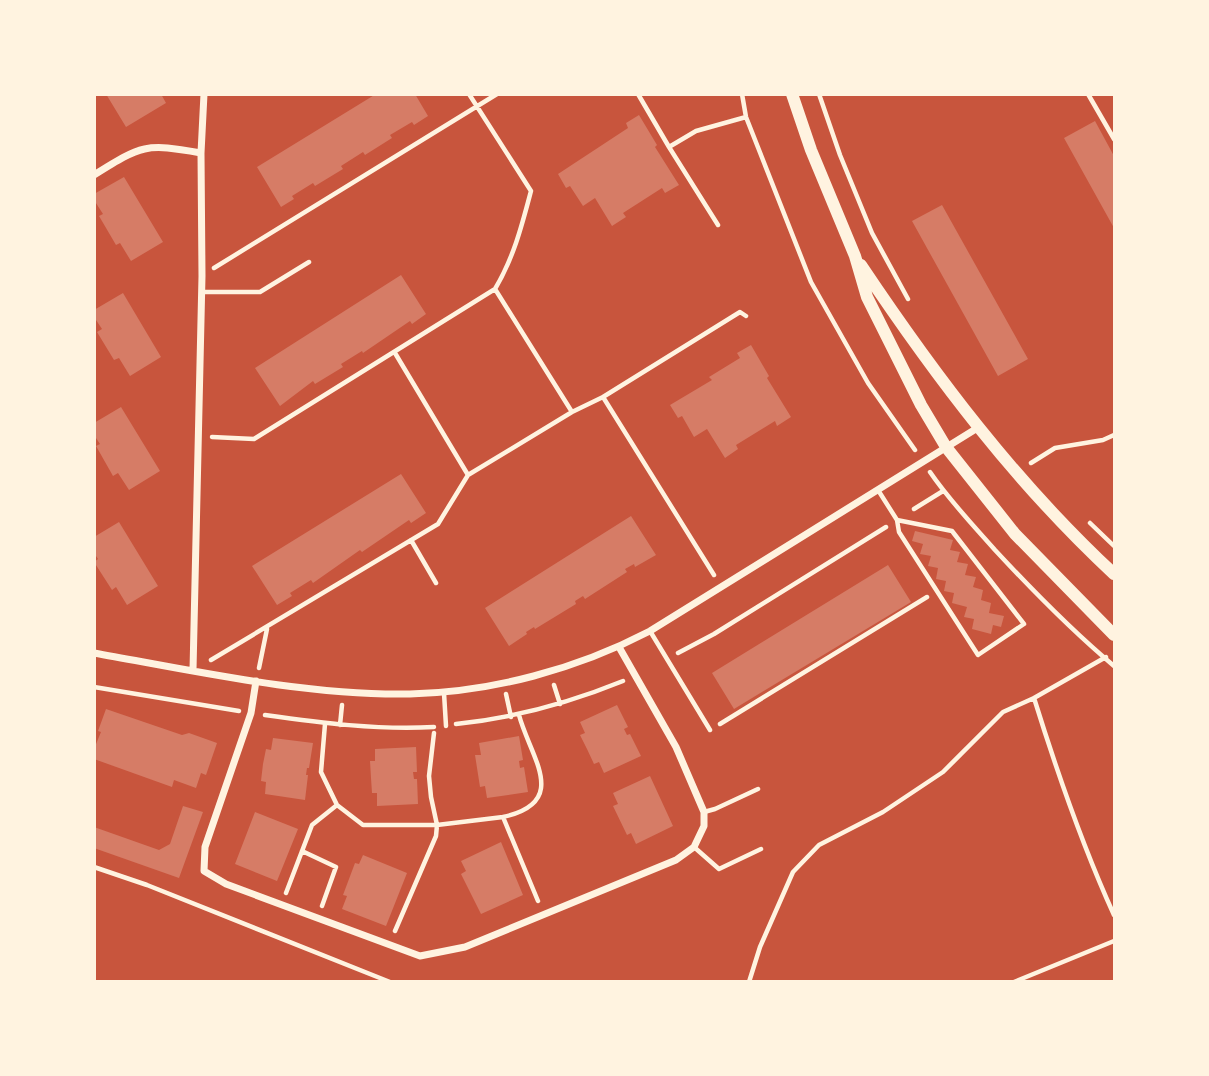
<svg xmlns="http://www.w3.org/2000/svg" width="1209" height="1076" font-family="'Fira Sans Condensed',sans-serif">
<rect width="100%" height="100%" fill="#c8553d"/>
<path fill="#d67c66" d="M 106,94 L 161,94 L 166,103 L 126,127 Z
M 376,94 L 415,94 L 428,116 L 414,125 L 412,122 L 390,135 L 392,138 L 365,155 L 363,152 L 341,166 L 343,169 L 315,186 L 313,183 L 292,196 L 294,199 L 281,207 L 257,167 Z
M 639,115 L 657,145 L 655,147 L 679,185 L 665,193 L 662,188 L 623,213 L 626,217 L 612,226 L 595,198 L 583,206 L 570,186 L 566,188 L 558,174 L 628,128 L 626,123 Z
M 1095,121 L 1114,156 L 1114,228 L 1064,138 Z
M 124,177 L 163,242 L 131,261 L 120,243 L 116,245 L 99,216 L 103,214 L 94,200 L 94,194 Z
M 942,205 L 1028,359 L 998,376 L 912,221 Z
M 401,275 L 426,314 L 412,324 L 410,321 L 363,353 L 362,351 L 341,364 L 343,367 L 315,384 L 313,381 L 280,406 L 255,368 Z
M 123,293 L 161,357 L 130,376 L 119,358 L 114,360 L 97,332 L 102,329 L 94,317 L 94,310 Z
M 751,345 L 769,376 L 767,378 L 791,417 L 777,426 L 775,421 L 736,445 L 738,449 L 725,458 L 707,429 L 694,437 L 682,416 L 678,418 L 670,405 L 712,380 L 709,377 L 740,358 L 737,353 Z
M 121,407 L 160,471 L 129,490 L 118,473 L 113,476 L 96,446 L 100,444 L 94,435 L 94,423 Z
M 401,474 L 426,513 L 411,523 L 409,520 L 362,552 L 360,550 L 313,583 L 311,580 L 290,593 L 292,596 L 277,605 L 252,566 Z
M 631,516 L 656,555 L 635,567 L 634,564 L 625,569 L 627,572 L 585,599 L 583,596 L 575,601 L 576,604 L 535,629 L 534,627 L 526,632 L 527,634 L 509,646 L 485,608 Z
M 119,522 L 158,586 L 127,605 L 116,587 L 112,590 L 94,562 L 98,559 L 94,553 L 94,537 Z
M 915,531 L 953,540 L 950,550 L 960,552 L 957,562 L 968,564 L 965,575 L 976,577 L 973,587 L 983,590 L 981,600 L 991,603 L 989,613 L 1004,616 L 1001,627 L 993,625 L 991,634 L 972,629 L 974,619 L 964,617 L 967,607 L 952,603 L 954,593 L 944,591 L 946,581 L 936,579 L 938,568 L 928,566 L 931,556 L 920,554 L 923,544 L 912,541 Z
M 888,565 L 911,602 L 734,709 L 712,673 Z
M 617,705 L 628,727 L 624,729 L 627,735 L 630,734 L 641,756 L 604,773 L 599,762 L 594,764 L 587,749 L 580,735 L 585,733 L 580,722 Z
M 106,709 L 182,735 L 189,733 L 217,743 L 206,775 L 201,773 L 196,788 L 174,780 L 172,787 L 94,759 L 94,749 L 101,732 L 98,731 Z
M 519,736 L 523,760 L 519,761 L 520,768 L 524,767 L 528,792 L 487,798 L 485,786 L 480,787 L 475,755 L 481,755 L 479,743 Z
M 273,738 L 313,743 L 309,768 L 307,768 L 306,775 L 308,775 L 305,800 L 265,794 L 266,782 L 261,781 L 263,764 L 266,749 L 271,750 Z
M 416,747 L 417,772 L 413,772 L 414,779 L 417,779 L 418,804 L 377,806 L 377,793 L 372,793 L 371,778 L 370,761 L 375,761 L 375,749 Z
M 650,776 L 673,826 L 636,844 L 631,833 L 627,835 L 613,806 L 618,804 L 613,793 Z
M 183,806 L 203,812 L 179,878 L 94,848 L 94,827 L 159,850 L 170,844 Z
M 255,812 L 298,829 L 277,881 L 235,864 Z
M 501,842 L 523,895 L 481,914 L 461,874 L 466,871 L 461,861 Z
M 363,855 L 407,873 L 386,926 L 342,909 L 347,896 L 343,895 L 355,863 L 359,864 Z"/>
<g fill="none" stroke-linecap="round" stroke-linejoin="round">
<path stroke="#fff3e0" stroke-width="4.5" d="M 469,94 L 531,191 C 522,225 514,257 495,289
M 638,94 L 669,147 L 696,131 L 746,117
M 742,94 L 746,117 L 811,282 L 868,383 L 915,450
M 819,94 L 840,155 L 872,233 L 908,299
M 1088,94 L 1114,139
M 669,147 L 718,225
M 214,268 L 497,94
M 395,353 L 468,475
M 603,397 L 740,312 L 746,316
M 212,437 L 254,439 L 495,289 L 572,412
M 1031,463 L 1055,448 L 1103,440 L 1114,435
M 930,472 C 949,500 972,524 995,550 C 1033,591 1071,630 1114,666
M 914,509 L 943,491
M 1090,523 L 1114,546
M 411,540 L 436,583
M 678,653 L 714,634 L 886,527
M 1106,657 L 1034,698 C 1057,772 1082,845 1114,915
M 211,660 L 438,524 L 468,475 L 572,412 L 603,397 L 714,575
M 259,668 L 267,629
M 554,685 L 560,704
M 94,687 L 239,711
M 506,694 L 511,717
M 265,715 C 322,723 376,730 434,727
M 325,724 L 321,772 L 337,805 L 363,825 L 437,825 L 436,836 L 395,931
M 456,724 C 514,718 569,703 623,681
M 720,724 L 927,597
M 340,725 L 342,705
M 434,733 L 429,776 L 431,797 L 437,825 L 503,817 L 538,901
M 503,817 C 571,802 530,757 519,715
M 302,851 L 336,867 L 322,906
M 94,867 L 147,885 L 390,982
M 286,893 L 312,825 L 337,805
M 749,982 L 760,947 L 793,872 L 819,845 L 883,812 L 943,772 L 1003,712 L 1034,698
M 1014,982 L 1114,941"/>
<path stroke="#fff3e0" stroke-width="4.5" d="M 202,292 L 260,292 L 309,262
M 878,490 L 897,520 L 899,532 L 978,655 L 1024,624 L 952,531 L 897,520
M 650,631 L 710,730
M 444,693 L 446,726
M 704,812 L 715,809 L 758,789
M 694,847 L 719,869 L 761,849"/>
<path stroke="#fff3e0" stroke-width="7" d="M 94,175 C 142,145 145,143 201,153
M 94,653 C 195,671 308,696 410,694 C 493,692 577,669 650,631 L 979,427
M 193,670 L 202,276 L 201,153 L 204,94
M 256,681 L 251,713 L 205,847 L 204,871 L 226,884 L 420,956 L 465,947 L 676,860 L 694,847 L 704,826 L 704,812 L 676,747 L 619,647"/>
<path stroke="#fff3e0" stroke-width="12" d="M 792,94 L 811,150 L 855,256 L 867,297 L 921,405 L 946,447 L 1015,534 L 1114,635
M 861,265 C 936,377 1015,482 1114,574"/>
</g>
<rect width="1209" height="1076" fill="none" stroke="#fff3e0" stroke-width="192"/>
</svg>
